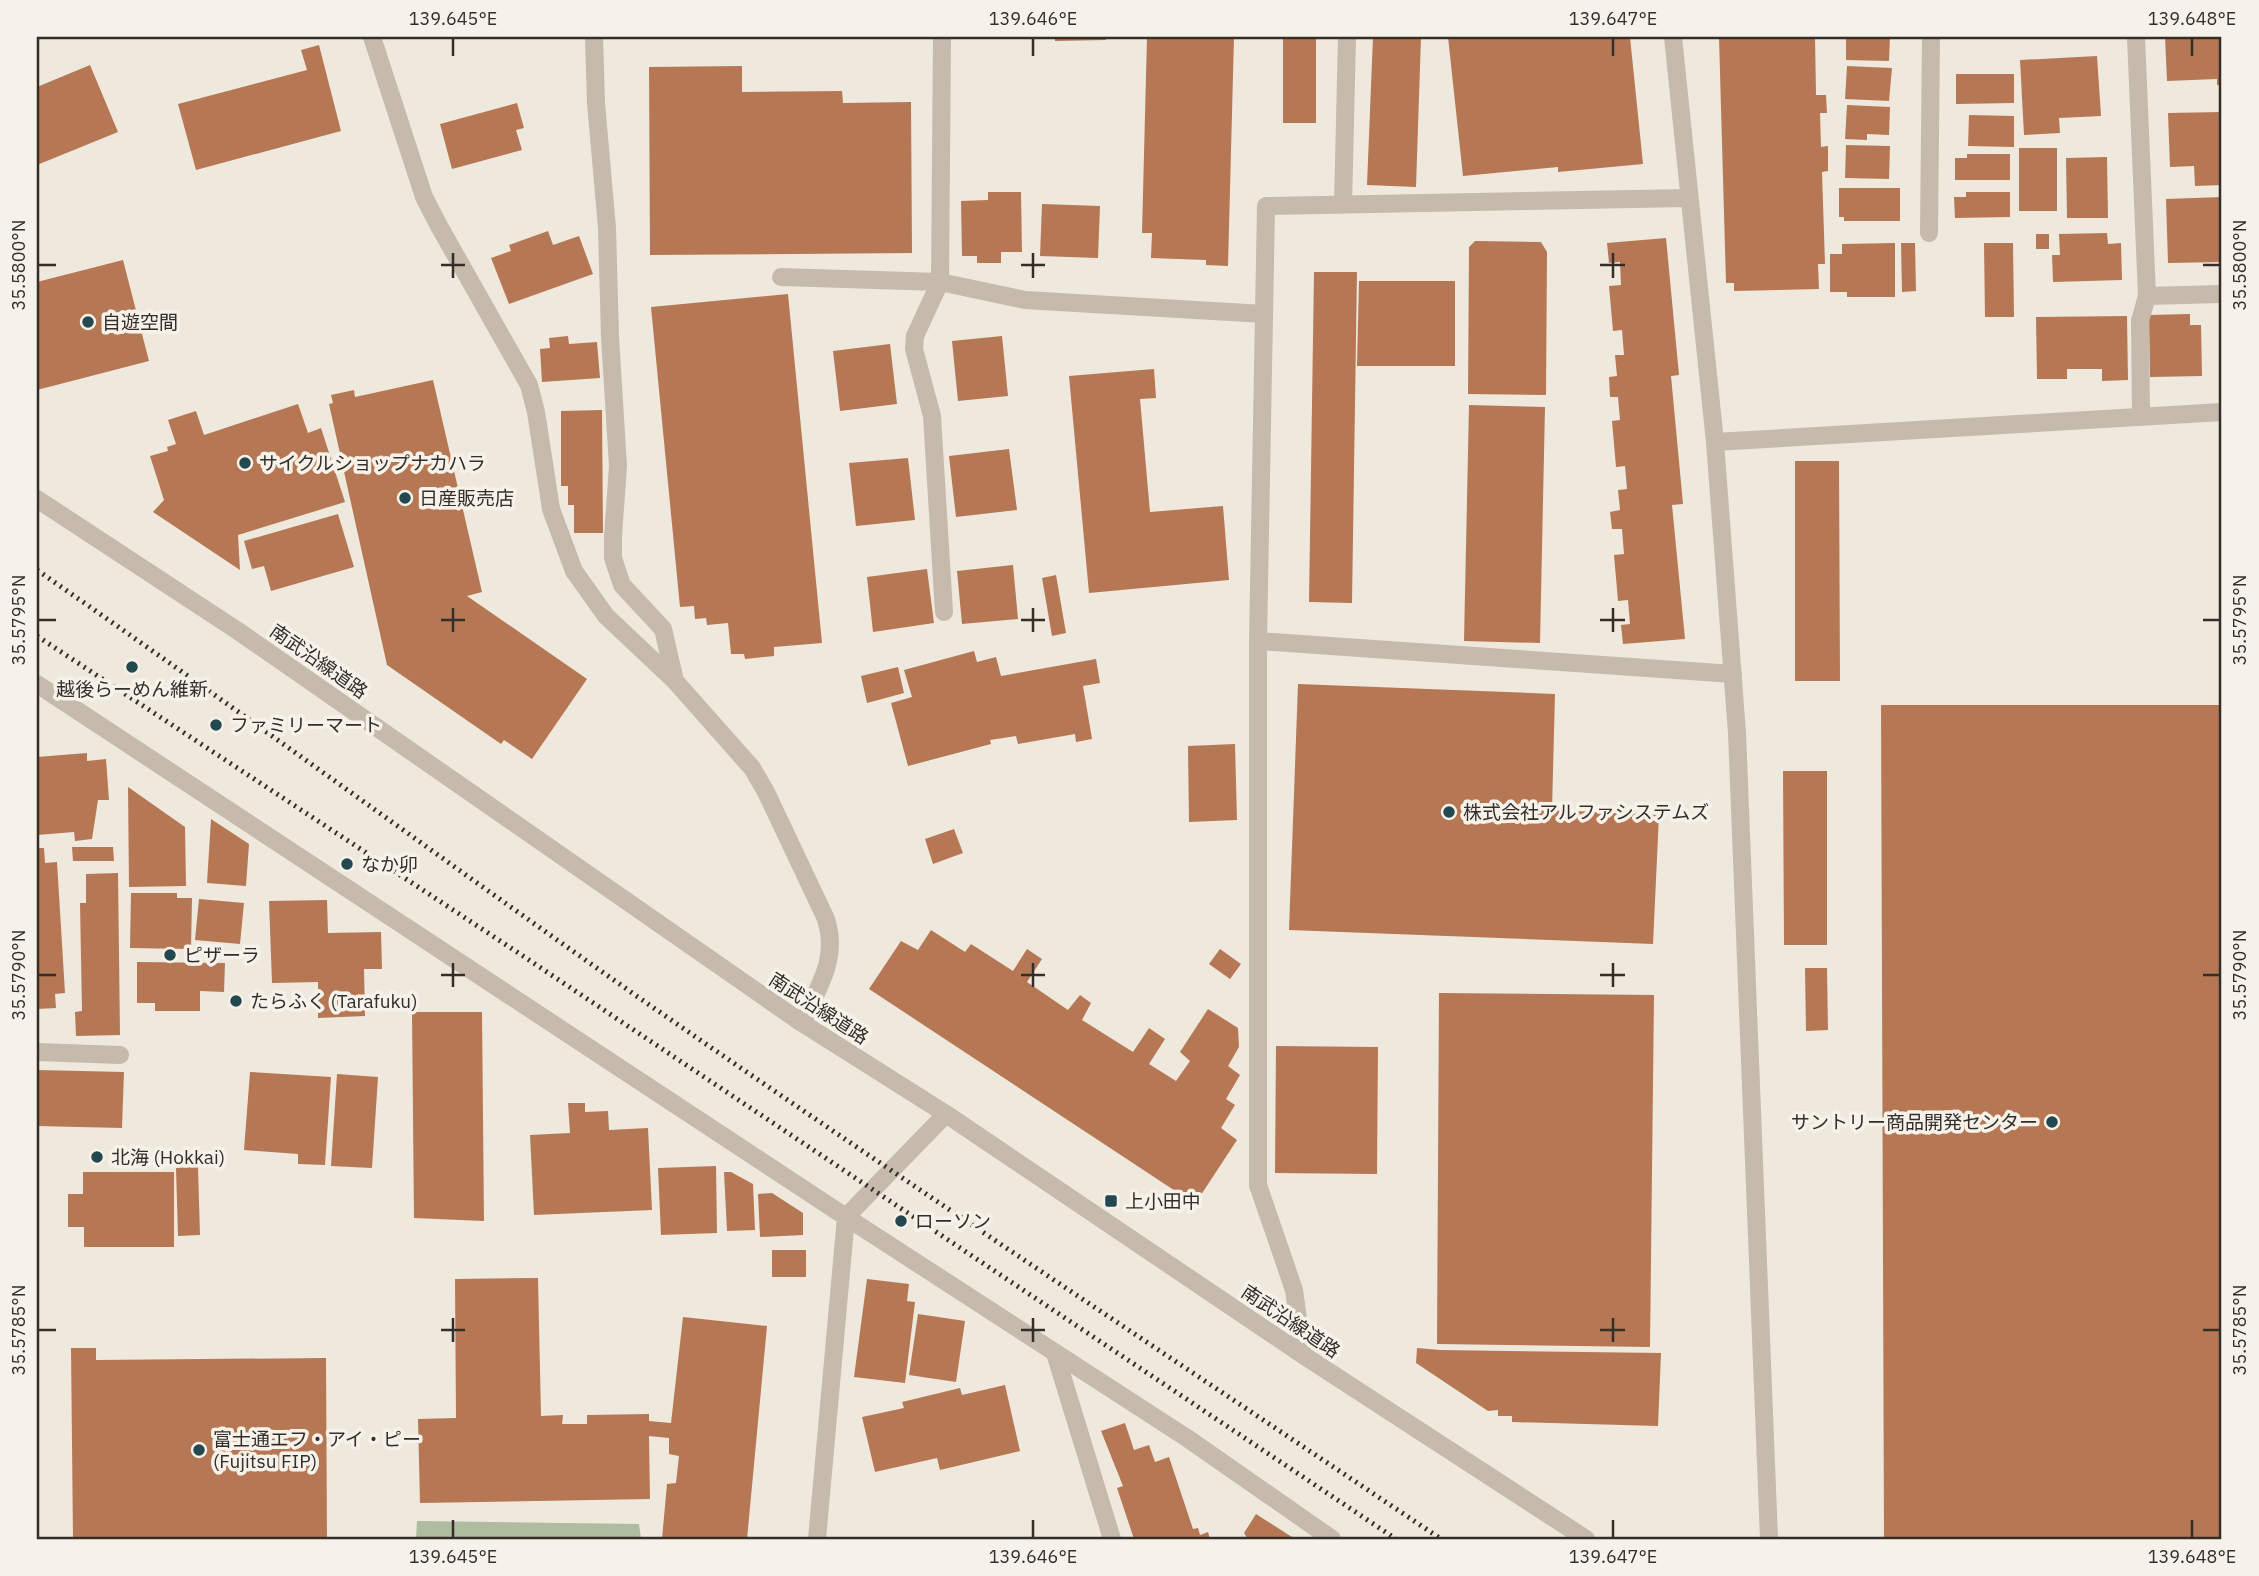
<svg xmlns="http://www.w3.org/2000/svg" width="2259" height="1576" font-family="'IBM Plex Sans','Noto Sans JP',sans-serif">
<rect width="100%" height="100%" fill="#efe8dd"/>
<path fill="#afbc9f" d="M 417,1521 L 639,1524 L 641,1539 L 416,1539 Z"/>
<path fill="#b67754" d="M 1055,37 L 1106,37 L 1106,40 L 1055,41 Z
M 1147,37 L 1234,37 L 1228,266 L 1206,265 L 1206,260 L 1151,258 L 1152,233 L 1142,233 Z
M 1283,37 L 1316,37 L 1316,123 L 1283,123 Z
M 1373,37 L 1421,37 L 1416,187 L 1367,185 Z
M 1448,37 L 1630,37 L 1643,164 L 1558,172 L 1558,167 L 1463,176 Z
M 1719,37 L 1815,37 L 1816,95 L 1826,95 L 1827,113 L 1820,113 L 1821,147 L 1828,146 L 1828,171 L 1822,172 L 1825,264 L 1818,264 L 1819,289 L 1734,291 L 1734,283 L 1726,283 Z
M 1846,37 L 1890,37 L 1889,61 L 1846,60 Z
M 2165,37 L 2222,37 L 2222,85 L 2217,85 L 2217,79 L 2167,81 Z
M 319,45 L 341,131 L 196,170 L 178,104 L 307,70 L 301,50 Z
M 2097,56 L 2101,116 L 2059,118 L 2060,133 L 2024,135 L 2020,60 Z
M 90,65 L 118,132 L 37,165 L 37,87 Z
M 742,66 L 742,92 L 842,91 L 843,103 L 911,102 L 912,253 L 650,255 L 649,67 Z
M 1847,66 L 1892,68 L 1889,101 L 1845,99 Z
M 1956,74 L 2014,74 L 2014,103 L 1956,104 Z
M 517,103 L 524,128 L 516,130 L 522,150 L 452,169 L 440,124 Z
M 1847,105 L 1890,107 L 1889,135 L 1867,134 L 1867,140 L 1845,139 Z
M 2222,112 L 2222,185 L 2195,186 L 2194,166 L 2170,167 L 2168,113 Z
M 1969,115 L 2014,116 L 2014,147 L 1968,146 Z
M 1846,145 L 1890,146 L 1889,179 L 1845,178 Z
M 2019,148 L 2057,148 L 2057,211 L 2019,211 Z
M 1967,154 L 2010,154 L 2010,180 L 1955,180 L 1955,158 L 1967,158 Z
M 2107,157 L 2108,218 L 2067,218 L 2066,158 Z
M 1839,188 L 1900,188 L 1900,221 L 1844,221 L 1844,217 L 1839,217 Z
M 988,192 L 1021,192 L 1022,252 L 1001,252 L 1001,263 L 977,263 L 977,256 L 962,256 L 961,201 L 988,200 Z
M 1966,192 L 2010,192 L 2010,217 L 1955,218 L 1954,197 L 1966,197 Z
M 2222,197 L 2222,262 L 2168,263 L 2166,199 Z
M 1042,204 L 1100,206 L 1098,258 L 1040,256 Z
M 548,231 L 553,245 L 579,236 L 593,274 L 509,304 L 491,258 L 511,251 L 509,245 Z
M 2107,233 L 2108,244 L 2121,243 L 2122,280 L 2053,282 L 2052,255 L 2060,255 L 2059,234 Z
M 2036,234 L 2049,234 L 2049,249 L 2036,249 Z
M 1666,238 L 1679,375 L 1671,376 L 1683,504 L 1672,505 L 1685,639 L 1623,644 L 1621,625 L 1630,624 L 1628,600 L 1618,601 L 1614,555 L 1624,554 L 1622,529 L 1612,529 L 1610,512 L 1620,510 L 1618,490 L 1627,489 L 1625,466 L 1616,467 L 1612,421 L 1620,420 L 1618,397 L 1610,397 L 1609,377 L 1617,376 L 1615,355 L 1624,355 L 1622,330 L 1613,331 L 1609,286 L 1621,285 L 1620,262 L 1609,263 L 1607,243 Z
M 1475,241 L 1541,242 L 1547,252 L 1546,395 L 1468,394 L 1469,247 Z
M 1895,243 L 1895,297 L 1847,297 L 1847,292 L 1830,292 L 1830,254 L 1842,254 L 1842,244 Z
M 1901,243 L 1915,243 L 1916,291 L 1902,292 Z
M 1984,243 L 2013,243 L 2014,317 L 1985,317 Z
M 123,260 L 149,361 L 37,390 L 37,282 Z
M 1314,272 L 1357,272 L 1352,603 L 1309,602 Z
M 1359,281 L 1455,281 L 1455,366 L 1357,366 Z
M 788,294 L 822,643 L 774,647 L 774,656 L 745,659 L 744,654 L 731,654 L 728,623 L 707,625 L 706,618 L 695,619 L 694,606 L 680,607 L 651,307 Z
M 2190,314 L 2190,325 L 2201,325 L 2202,376 L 2150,377 L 2149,315 Z
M 2127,316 L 2128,380 L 2102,381 L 2102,369 L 2067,369 L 2067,379 L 2037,379 L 2036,317 Z
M 568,336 L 569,344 L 597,342 L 600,378 L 542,382 L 540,349 L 550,348 L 549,338 Z
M 1002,336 L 1008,396 L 958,401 L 952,341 Z
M 890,344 L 897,404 L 840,411 L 833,351 Z
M 1154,369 L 1156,398 L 1140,399 L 1150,512 L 1223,506 L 1229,580 L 1089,593 L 1069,376 Z
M 433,380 L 482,592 L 467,596 L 587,679 L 532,759 L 504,740 L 501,744 L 387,665 L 329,404 L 333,403 L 331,395 L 354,390 L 355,397 Z
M 298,404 L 308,433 L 321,428 L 345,502 L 238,535 L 240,570 L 153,512 L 164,500 L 150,456 L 168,451 L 167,447 L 176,444 L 168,420 L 196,411 L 204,435 Z
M 1469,405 L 1545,407 L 1540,643 L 1464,641 Z
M 602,410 L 603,533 L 574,533 L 574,505 L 568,505 L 568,486 L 561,486 L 561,411 Z
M 1009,449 L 1017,510 L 956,517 L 949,456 Z
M 908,458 L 915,520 L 856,526 L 849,463 Z
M 1795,461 L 1839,461 L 1840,681 L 1795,681 Z
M 338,514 L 354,567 L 271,591 L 264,566 L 252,569 L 244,541 Z
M 1013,565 L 1018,619 L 962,624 L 957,571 Z
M 927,569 L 934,623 L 873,632 L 867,577 Z
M 1056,575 L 1066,633 L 1052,636 L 1042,578 Z
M 974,651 L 977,662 L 996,657 L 1001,676 L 1096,659 L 1100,683 L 1083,686 L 1092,739 L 1076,742 L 1075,734 L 1018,744 L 1016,736 L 990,740 L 991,744 L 908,766 L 891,703 L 912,697 L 904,670 Z
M 898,667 L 904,693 L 867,703 L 861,676 Z
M 1298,684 L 1555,694 L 1552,810 L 1659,815 L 1653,944 L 1289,930 Z
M 1881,705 L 2222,705 L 2222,1539 L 1884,1539 Z
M 1235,744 L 1237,820 L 1189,822 L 1188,746 Z
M 87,753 L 87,761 L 106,759 L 109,800 L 98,800 L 92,839 L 75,841 L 74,832 L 37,835 L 37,757 Z
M 1783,771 L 1827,771 L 1827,945 L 1784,945 Z
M 128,787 L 185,827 L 186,886 L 129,887 Z
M 211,819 L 249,844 L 246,886 L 207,883 Z
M 954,829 L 963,853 L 933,864 L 925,839 Z
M 72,847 L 113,847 L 114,861 L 73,861 Z
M 37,848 L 44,848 L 45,863 L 57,862 L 65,993 L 55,994 L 56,1008 L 37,1009 Z
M 118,873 L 120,1035 L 76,1036 L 75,1012 L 82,1011 L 80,903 L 86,903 L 86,874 Z
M 131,893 L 177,893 L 177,898 L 192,898 L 191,949 L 130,948 Z
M 199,899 L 244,903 L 240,944 L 195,940 Z
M 327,900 L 328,933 L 381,932 L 382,969 L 364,969 L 365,1016 L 318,1018 L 318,982 L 272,983 L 269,901 Z
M 931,930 L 965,952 L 971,944 L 1013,971 L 1027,949 L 1042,959 L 1027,982 L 1068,1010 L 1080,995 L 1091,1003 L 1082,1020 L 1133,1052 L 1149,1028 L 1165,1039 L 1149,1064 L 1176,1081 L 1190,1061 L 1180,1052 L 1208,1009 L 1238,1028 L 1239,1047 L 1228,1066 L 1240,1075 L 1226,1099 L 1235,1105 L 1221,1128 L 1237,1140 L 1195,1204 L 869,989 L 901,941 L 918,950 Z
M 1220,949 L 1241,964 L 1230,979 L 1209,964 Z
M 137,962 L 225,963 L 224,992 L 200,991 L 200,1011 L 155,1011 L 155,1003 L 137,1003 Z
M 1805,968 L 1827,968 L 1828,1030 L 1806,1031 Z
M 1439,993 L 1654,995 L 1650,1347 L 1437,1344 Z
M 412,1012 L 482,1012 L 484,1221 L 414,1218 Z
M 1276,1046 L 1378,1047 L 1377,1174 L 1275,1173 Z
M 37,1070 L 124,1072 L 122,1128 L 37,1126 Z
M 250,1072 L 331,1077 L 325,1165 L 298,1164 L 298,1154 L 244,1150 Z
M 337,1074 L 378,1077 L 372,1168 L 331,1166 Z
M 568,1103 L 585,1103 L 585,1112 L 608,1111 L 609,1130 L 648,1128 L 652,1210 L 534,1215 L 530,1135 L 570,1133 Z
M 716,1166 L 717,1233 L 661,1235 L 658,1168 Z
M 198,1167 L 200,1235 L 178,1236 L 176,1168 Z
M 83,1172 L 174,1172 L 174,1247 L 84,1247 L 84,1227 L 68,1227 L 68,1194 L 83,1194 Z
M 724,1172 L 731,1172 L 753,1184 L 755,1230 L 727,1231 Z
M 772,1193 L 803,1213 L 803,1235 L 760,1237 L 758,1194 Z
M 772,1250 L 806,1250 L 806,1277 L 772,1277 Z
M 538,1278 L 541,1416 L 563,1415 L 562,1424 L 587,1424 L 587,1415 L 649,1414 L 649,1421 L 671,1423 L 683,1317 L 767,1326 L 747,1539 L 662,1539 L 667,1484 L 676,1483 L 679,1456 L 669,1454 L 669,1438 L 649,1436 L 650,1499 L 420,1503 L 418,1419 L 456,1418 L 455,1279 Z
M 867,1279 L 909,1284 L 907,1301 L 915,1302 L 905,1383 L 854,1377 Z
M 918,1314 L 965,1321 L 956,1382 L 909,1375 Z
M 71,1348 L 96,1348 L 96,1360 L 326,1358 L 327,1539 L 73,1539 Z
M 1417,1348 L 1440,1350 L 1661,1353 L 1658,1426 L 1512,1422 L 1512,1416 L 1498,1416 L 1498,1410 L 1488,1411 L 1416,1363 Z
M 1005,1385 L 1020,1451 L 940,1470 L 937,1458 L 875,1472 L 862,1417 L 904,1408 L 902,1402 L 960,1388 L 962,1395 Z
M 1125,1423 L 1134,1450 L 1149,1445 L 1155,1462 L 1169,1457 L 1193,1529 L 1198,1528 L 1200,1535 L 1208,1532 L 1210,1539 L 1134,1539 L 1117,1488 L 1123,1486 L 1101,1431 Z
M 1256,1514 L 1292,1537 L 1290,1539 L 1248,1539 L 1244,1533 Z"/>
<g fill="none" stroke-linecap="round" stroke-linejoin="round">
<path stroke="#c5baab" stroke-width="18" d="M 372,37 L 424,197 L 439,226 L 529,385 L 536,412 L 551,509 L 574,571 L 606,616 L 675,681 L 752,768 L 766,792 L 826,919 C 839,959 818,987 802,1023
M 594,37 L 596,103 L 607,228 L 610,337 L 618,466 L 613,536 L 613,558 L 622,585 L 663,629 L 675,681
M 942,37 L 940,282 L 915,336 L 914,349 L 932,416 L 944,612
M 1673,37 L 1715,442 L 1737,733 L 1769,1539
M 2136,37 L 2147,296 L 2222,294
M 1343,204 L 1347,37
M 1929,233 L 1931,37
M 781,277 L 940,282 L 1025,300 L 1264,314
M 2141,417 L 2140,321 L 2147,296
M 1715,442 L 2222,412
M 37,499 L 238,631 L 802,1023 L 946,1114 L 1303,1355 L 1586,1539
M 1258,641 L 1733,674
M 37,684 L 846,1217 L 1187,1438 L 1332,1539
M 37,1052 L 120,1055
M 1055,1353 L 1112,1539
M 1303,1355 L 1294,1290 L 1258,1185 L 1258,641 L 1266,206 L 1689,198
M 817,1539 L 846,1217 L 946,1114"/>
<path stroke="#342e29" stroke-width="5" stroke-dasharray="2 5" stroke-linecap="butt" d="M 37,570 C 239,710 437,856 638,997 C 903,1181 1173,1359 1441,1539
M 37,636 L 520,954 L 1396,1539"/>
</g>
<path fill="none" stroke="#342e29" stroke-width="2.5" d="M 453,38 L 453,56M 1033,38 L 1033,56M 1613,38 L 1613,56M 2192,38 L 2192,56M 453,253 L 453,278M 1033,253 L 1033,278M 1613,253 L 1613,278M 38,265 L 56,265M 441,265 L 465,265M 1021,265 L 1045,265M 1600,265 L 1625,265M 2203,265 L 2220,265M 453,608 L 453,632M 1033,608 L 1033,632M 1613,608 L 1613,632M 38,620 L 56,620M 441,620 L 465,620M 1021,620 L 1045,620M 1600,620 L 1625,620M 2203,620 L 2220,620M 453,963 L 453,987M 1033,963 L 1033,987M 1613,963 L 1613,987M 38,975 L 56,975M 441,975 L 465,975M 1021,975 L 1045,975M 1600,975 L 1625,975M 2203,975 L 2220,975M 453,1318 L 453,1342M 1033,1318 L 1033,1342M 1613,1318 L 1613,1342M 38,1330 L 56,1330M 441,1330 L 465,1330M 1021,1330 L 1045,1330M 1600,1330 L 1625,1330M 2203,1330 L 2220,1330M 453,1520 L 453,1538M 1033,1520 L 1033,1538M 1613,1520 L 1613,1538M 2192,1520 L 2192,1538"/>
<g fill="#244850" stroke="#f7f2e9" stroke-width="2.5">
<circle cx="88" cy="322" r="7"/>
<circle cx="245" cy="463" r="7"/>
<circle cx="405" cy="498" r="7"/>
<circle cx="132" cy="667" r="7"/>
<circle cx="216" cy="725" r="7"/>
<circle cx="1449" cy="812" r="7"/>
<circle cx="347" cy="864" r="7"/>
<circle cx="170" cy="955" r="7"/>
<circle cx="236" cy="1001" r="7"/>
<circle cx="2052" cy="1122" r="7"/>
<circle cx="97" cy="1157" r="7"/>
<rect x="1104" y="1194" width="14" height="14" rx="3.5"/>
<circle cx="901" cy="1221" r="7"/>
<circle cx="199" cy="1450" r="7"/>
</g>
<g text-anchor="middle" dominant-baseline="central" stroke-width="7" stroke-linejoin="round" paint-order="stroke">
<g font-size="19" fill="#342e29" stroke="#f7f2e9" text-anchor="start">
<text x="102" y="322">自遊空間</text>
<text x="259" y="463">サイクルショップナカハラ</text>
<text x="419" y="498">日産販売店</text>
<text x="132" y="689" text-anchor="middle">越後らーめん維新</text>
<text x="230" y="725">ファミリーマート</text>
<text x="1463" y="812">株式会社アルファシステムズ</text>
<text x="361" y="864">なか卯</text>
<text x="184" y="955">ピザーラ</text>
<text x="250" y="1001">たらふく (Tarafuku)</text>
<text x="2038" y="1122" text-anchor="end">サントリー商品開発センター</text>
<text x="111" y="1157">北海 (Hokkai)</text>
<text x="1125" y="1201">上小田中</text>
<text x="915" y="1221">ローソン</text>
<text x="213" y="1439">富士通エフ・アイ・ピー<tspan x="213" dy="22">(Fujitsu FIP)</tspan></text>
</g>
<g font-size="19" fill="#342e29" stroke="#f7f2e9">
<text transform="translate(319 661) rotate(35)">南武沿線道路</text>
<text transform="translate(819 1008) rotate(33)">南武沿線道路</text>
<text transform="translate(1291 1321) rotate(34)">南武沿線道路</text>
</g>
</g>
<rect width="2259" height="1576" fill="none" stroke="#f7f2e9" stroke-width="77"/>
<rect x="38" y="38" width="2182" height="1500" fill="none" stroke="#342e29" stroke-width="2.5"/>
<g font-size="18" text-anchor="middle" fill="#342e29">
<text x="453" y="25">139.645°E</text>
<text x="1033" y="25">139.646°E</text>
<text x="1613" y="25">139.647°E</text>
<text x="2192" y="25">139.648°E</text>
<text transform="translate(19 265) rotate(-90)" y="6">35.5800°N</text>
<text transform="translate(2240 265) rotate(-90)" y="6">35.5800°N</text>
<text transform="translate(19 620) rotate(-90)" y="6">35.5795°N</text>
<text transform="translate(2240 620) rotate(-90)" y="6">35.5795°N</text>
<text transform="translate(19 975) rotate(-90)" y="6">35.5790°N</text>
<text transform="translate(2240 975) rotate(-90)" y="6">35.5790°N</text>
<text transform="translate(19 1330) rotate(-90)" y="6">35.5785°N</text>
<text transform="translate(2240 1330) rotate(-90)" y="6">35.5785°N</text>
<text x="453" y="1563">139.645°E</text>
<text x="1033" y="1563">139.646°E</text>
<text x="1613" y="1563">139.647°E</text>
<text x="2192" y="1563">139.648°E</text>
</g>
</svg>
